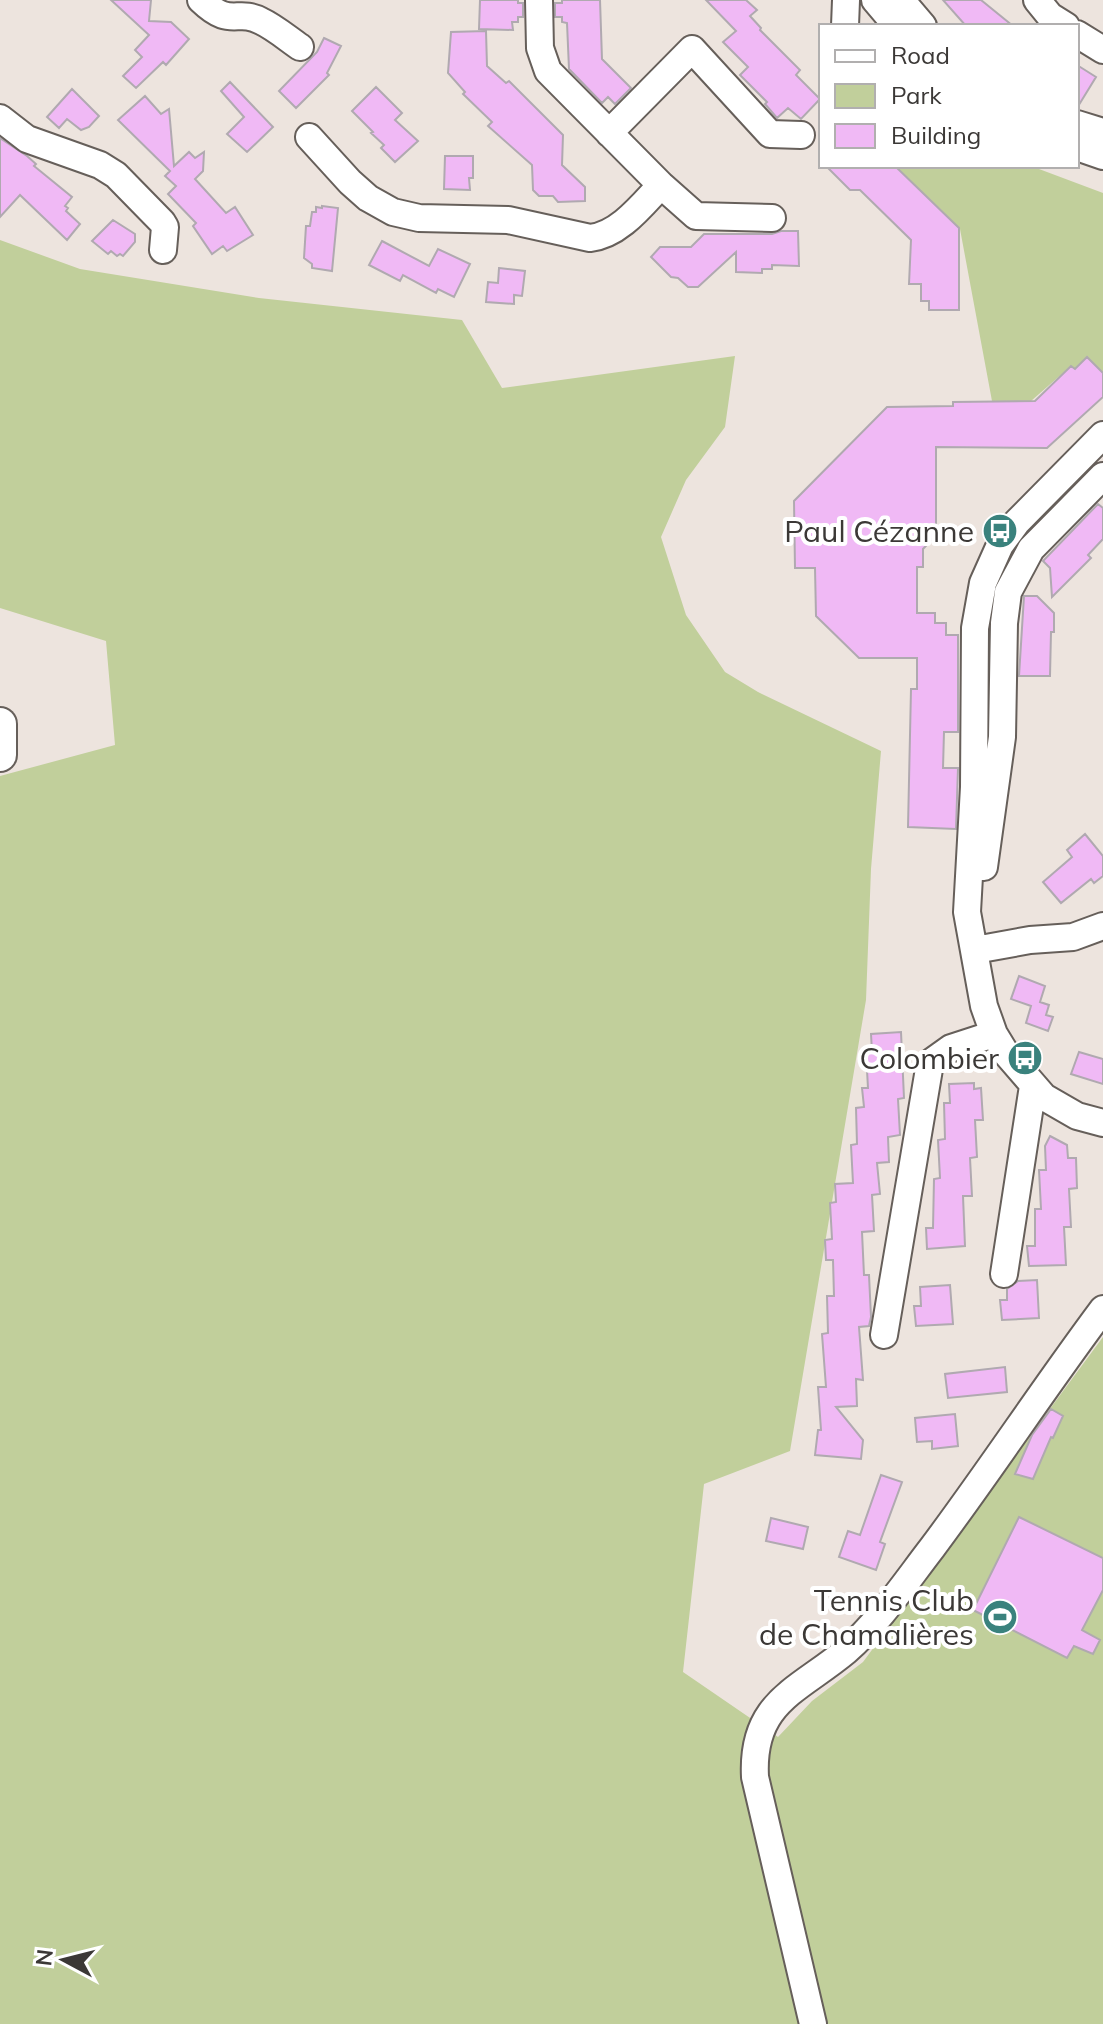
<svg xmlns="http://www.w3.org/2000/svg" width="1103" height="2024" font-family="Mulish,sans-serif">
<rect width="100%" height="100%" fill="#ede4de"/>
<path fill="#c1cf9b" d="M 895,166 L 1031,166 L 1103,193 L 1103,373 L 1087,358 L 1075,369 L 1071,366 L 1031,401 L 992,401 L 960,229 Z
M 0,240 L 80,269 L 259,298 L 462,320 L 502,388 L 735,356 L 725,427 L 686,480 L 661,537 L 686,615 L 725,672 L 758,692 L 881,751 L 871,869 L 866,1000 L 790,1451 L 704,1484 L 683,1672 L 778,1737 L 812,1701 L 863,1662 L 1103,1337 L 1103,2024 L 0,2024 L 0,776 L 115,745 L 106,641 L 0,608 Z"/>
<path fill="#f0b9f5" stroke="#b0a9b0" stroke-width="2" d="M 111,0 L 151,0 L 149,21 L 171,22 L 189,39 L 166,65 L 163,62 L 136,88 L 123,76 L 142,57 L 135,50 L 149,35 Z
M 480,0 L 518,0 L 518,3 L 523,3 L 523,17 L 518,17 L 518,22 L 512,22 L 513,30 L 479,29 Z
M 562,0 L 600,0 L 602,59 L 631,88 L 615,104 L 608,97 L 602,103 L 569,69 L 567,23 L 562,22 L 562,17 L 555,17 L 555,3 L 562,3 Z
M 706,0 L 746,0 L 757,10 L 750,16 L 761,28 L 760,30 L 800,70 L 796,75 L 820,99 L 801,119 L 788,108 L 777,118 L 765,104 L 767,102 L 740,75 L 748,67 L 723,42 L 736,31 Z
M 943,0 L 981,0 L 1013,26 L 966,26 Z
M 486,31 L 487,66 L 506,83 L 509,81 L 563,135 L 562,165 L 585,187 L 585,201 L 558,202 L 553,196 L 539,196 L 533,190 L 532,165 L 488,126 L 492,122 L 463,94 L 465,92 L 448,73 L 451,32 Z
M 324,38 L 341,46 L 327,73 L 329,75 L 296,108 L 279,91 L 317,52 Z
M 1077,65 L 1096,77 L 1077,108 Z
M 230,82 L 273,127 L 247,152 L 227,134 L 244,117 L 221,91 Z
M 376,87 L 402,113 L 395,120 L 418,141 L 395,162 L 381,148 L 384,145 L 371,133 L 373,132 L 352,111 Z
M 72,89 L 99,116 L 89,127 L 81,130 L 67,119 L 59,128 L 47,117 Z
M 145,96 L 161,114 L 169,109 L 174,166 L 189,152 L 195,158 L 204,152 L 203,171 L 195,179 L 226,213 L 235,207 L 253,235 L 227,251 L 223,246 L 212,254 L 193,226 L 196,223 L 168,194 L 176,186 L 165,176 L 170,171 L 118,120 Z
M 0,138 L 27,156 L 36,164 L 34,166 L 72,197 L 65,206 L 68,208 L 66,211 L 80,224 L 67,240 L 20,195 L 0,217 Z
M 445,156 L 473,156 L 473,178 L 469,178 L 470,190 L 444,189 Z
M 826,166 L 895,166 L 959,228 L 959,310 L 929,310 L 929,301 L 921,301 L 921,284 L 909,284 L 911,240 L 860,190 L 850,190 Z
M 322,206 L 338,208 L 332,271 L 312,268 L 312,264 L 304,258 L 306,226 L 310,226 L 312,212 L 316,212 L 316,207 L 322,208 Z
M 113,220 L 135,234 L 135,242 L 123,256 L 120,254 L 117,256 L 111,251 L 108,254 L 92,241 Z
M 781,231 L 798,231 L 799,266 L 772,265 L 772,269 L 762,269 L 762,273 L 736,272 L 736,252 L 698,287 L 688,287 L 678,278 L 671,277 L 651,257 L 660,247 L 691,247 L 704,234 L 772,234 Z
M 382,241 L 429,266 L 438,249 L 470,264 L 454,297 L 438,289 L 436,293 L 403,275 L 400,281 L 369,265 Z
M 499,268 L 525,271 L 522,296 L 514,295 L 514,304 L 486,302 L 488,282 L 498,283 Z
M 1087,357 L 1103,373 L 1103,397 L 1047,448 L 936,447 L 936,535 L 923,549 L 923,567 L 917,567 L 917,613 L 935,613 L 935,623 L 946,623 L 946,635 L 958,635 L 958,732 L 944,732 L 943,768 L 958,768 L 956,829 L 908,827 L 911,689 L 917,689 L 917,658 L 859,658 L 816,616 L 815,568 L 795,568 L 794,501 L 887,407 L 953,406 L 953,402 L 1035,401 L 1071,366 L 1075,369 Z
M 1098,504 L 1103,508 L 1103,539 L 1088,555 L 1091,558 L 1052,597 L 1050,568 L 1043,561 Z
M 1024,596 L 1037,596 L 1054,613 L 1054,632 L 1051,632 L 1050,676 L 1019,676 Z
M 1085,834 L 1103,856 L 1103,876 L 1094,883 L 1091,879 L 1061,903 L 1043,882 L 1072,857 L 1067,850 Z
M 1019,976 L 1045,986 L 1040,1002 L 1049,1005 L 1046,1015 L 1053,1017 L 1048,1031 L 1026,1023 L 1031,1006 L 1011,999 Z
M 901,1032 L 904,1098 L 898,1099 L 900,1135 L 888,1137 L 889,1162 L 877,1163 L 880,1194 L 872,1195 L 874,1231 L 862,1232 L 864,1275 L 869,1275 L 871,1317 L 869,1326 L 859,1327 L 863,1380 L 856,1379 L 857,1406 L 836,1407 L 863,1440 L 861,1459 L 815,1455 L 818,1430 L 821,1430 L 818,1387 L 826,1387 L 822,1334 L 828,1333 L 827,1296 L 834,1296 L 833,1260 L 826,1260 L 825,1240 L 832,1239 L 830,1203 L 836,1202 L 835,1184 L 853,1183 L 851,1145 L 857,1144 L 856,1108 L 864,1107 L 862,1088 L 868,1088 L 866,1052 L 872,1052 L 871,1034 Z
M 1079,1052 L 1103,1059 L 1103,1084 L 1071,1074 Z
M 974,1083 L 974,1089 L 981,1088 L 983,1120 L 975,1120 L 977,1157 L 970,1158 L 972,1196 L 963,1196 L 965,1246 L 927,1249 L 926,1228 L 933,1228 L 934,1179 L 940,1178 L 938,1140 L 945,1139 L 944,1103 L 950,1103 L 949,1084 Z
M 1050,1136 L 1067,1145 L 1068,1158 L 1076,1158 L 1077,1188 L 1069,1189 L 1071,1227 L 1064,1227 L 1066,1265 L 1029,1266 L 1027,1246 L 1035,1246 L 1035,1209 L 1041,1209 L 1039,1170 L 1046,1170 L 1045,1146 Z
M 1037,1280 L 1039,1318 L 1002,1320 L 1000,1300 L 1007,1300 L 1007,1289 L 1018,1281 Z
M 950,1285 L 953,1324 L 916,1326 L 914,1306 L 921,1306 L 920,1287 Z
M 1005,1367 L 1007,1392 L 948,1398 L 945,1374 Z
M 1051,1409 L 1063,1416 L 1053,1438 L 1051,1437 L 1033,1479 L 1015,1474 L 1032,1435 Z
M 955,1414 L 958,1446 L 932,1449 L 932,1441 L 917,1442 L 915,1418 Z
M 881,1475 L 902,1482 L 880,1542 L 885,1544 L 876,1570 L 839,1557 L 848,1531 L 860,1535 Z
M 1019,1517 L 1103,1558 L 1103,1590 L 1082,1630 L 1100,1640 L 1093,1654 L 1074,1646 L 1067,1658 L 973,1610 Z
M 771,1518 L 808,1527 L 803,1549 L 766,1541 Z"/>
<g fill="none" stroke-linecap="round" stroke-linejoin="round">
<defs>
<path id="minor" d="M 201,0 C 231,29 236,8 261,21 C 274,27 287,38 300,47
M 539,0 L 540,48 L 548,71 L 661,185 L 696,216 L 772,218
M 875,0 L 897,26
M 901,0 L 923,26
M 1037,0 L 1050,16 L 1066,26
M 845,26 L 846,0
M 1077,34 L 1103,50
M 0,118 L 27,139 L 100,165 L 116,175 L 162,222 L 165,227 L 163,250
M 1077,124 L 1103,132
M 609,133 L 692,49 L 770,134 L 801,135
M 309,137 L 350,182 L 368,198 L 393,212 L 419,218 L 508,220 L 590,238 C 619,235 642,205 661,185
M 1077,147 L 1103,156
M 1103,435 L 1017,522 L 1000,545 L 983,583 L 975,628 L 974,787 L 967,912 L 984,1006 L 994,1034 L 1005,1052 L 1044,1097 L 1077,1116 L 1103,1123
M 984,867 L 1002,737 L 1004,623 L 1008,592 L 1031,549 L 1103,476
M 975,950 L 1030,940 L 1073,937 L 1103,926
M 1004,1274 L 1033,1086
M 884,1335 L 930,1063 L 951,1048 L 994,1034
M 813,2024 L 755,1777 C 751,1702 798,1691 846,1651 C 879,1622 905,1583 932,1548 C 991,1469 1044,1388 1103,1309"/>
<path id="major" d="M 0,724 L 0,755"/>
</defs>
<use href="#minor" stroke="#665f5a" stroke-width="30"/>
<use href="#major" stroke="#665f5a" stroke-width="36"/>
<use href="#minor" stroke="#fff" stroke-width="26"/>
<use href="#major" stroke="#fff" stroke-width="32"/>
</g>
<defs>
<symbol id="bus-disc" viewBox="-11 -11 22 22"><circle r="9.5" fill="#3a827d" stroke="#fff"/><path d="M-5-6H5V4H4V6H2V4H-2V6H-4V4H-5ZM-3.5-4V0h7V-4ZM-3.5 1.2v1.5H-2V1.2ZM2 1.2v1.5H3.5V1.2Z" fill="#fff"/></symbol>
<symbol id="stadium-disc" viewBox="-11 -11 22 22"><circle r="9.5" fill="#3a827d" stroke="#fff"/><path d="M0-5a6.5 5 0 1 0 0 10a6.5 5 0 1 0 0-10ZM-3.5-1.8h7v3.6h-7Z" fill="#fff"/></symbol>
</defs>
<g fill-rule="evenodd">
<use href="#bus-disc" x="980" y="511" width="40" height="40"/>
<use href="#bus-disc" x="1005" y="1038" width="40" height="40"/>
<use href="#stadium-disc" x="980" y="1597" width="40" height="40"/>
</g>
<g text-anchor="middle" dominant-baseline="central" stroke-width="8" stroke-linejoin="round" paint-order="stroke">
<g font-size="30" fill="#3b3836" stroke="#fff" text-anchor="end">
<text x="974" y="531">Paul Cézanne</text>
<text x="999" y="1058">Colombier</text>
<text x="974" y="1600">Tennis Club<tspan x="974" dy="34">de Chamalières</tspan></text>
</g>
</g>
<rect x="819" y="24" width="260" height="144" fill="#ffffff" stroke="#b1afaf" stroke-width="2"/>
<rect x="835" y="50" width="40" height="12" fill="#ffffff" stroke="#b1afaf" stroke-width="2"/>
<text x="891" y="64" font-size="24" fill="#3b3836">Road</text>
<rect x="835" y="84" width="40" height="24" fill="#c1cf9b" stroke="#b1afaf" stroke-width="2"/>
<text x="891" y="104" font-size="24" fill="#3b3836">Park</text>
<rect x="835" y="124" width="40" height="24" fill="#f0b9f5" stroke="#b1afaf" stroke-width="2"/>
<text x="891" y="144" font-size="24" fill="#3b3836">Building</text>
<g transform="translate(64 1960) rotate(277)" stroke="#ffffff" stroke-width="6" paint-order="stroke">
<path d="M0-6L14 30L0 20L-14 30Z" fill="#3b3836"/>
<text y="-12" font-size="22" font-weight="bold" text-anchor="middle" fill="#3b3836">N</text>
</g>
</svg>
